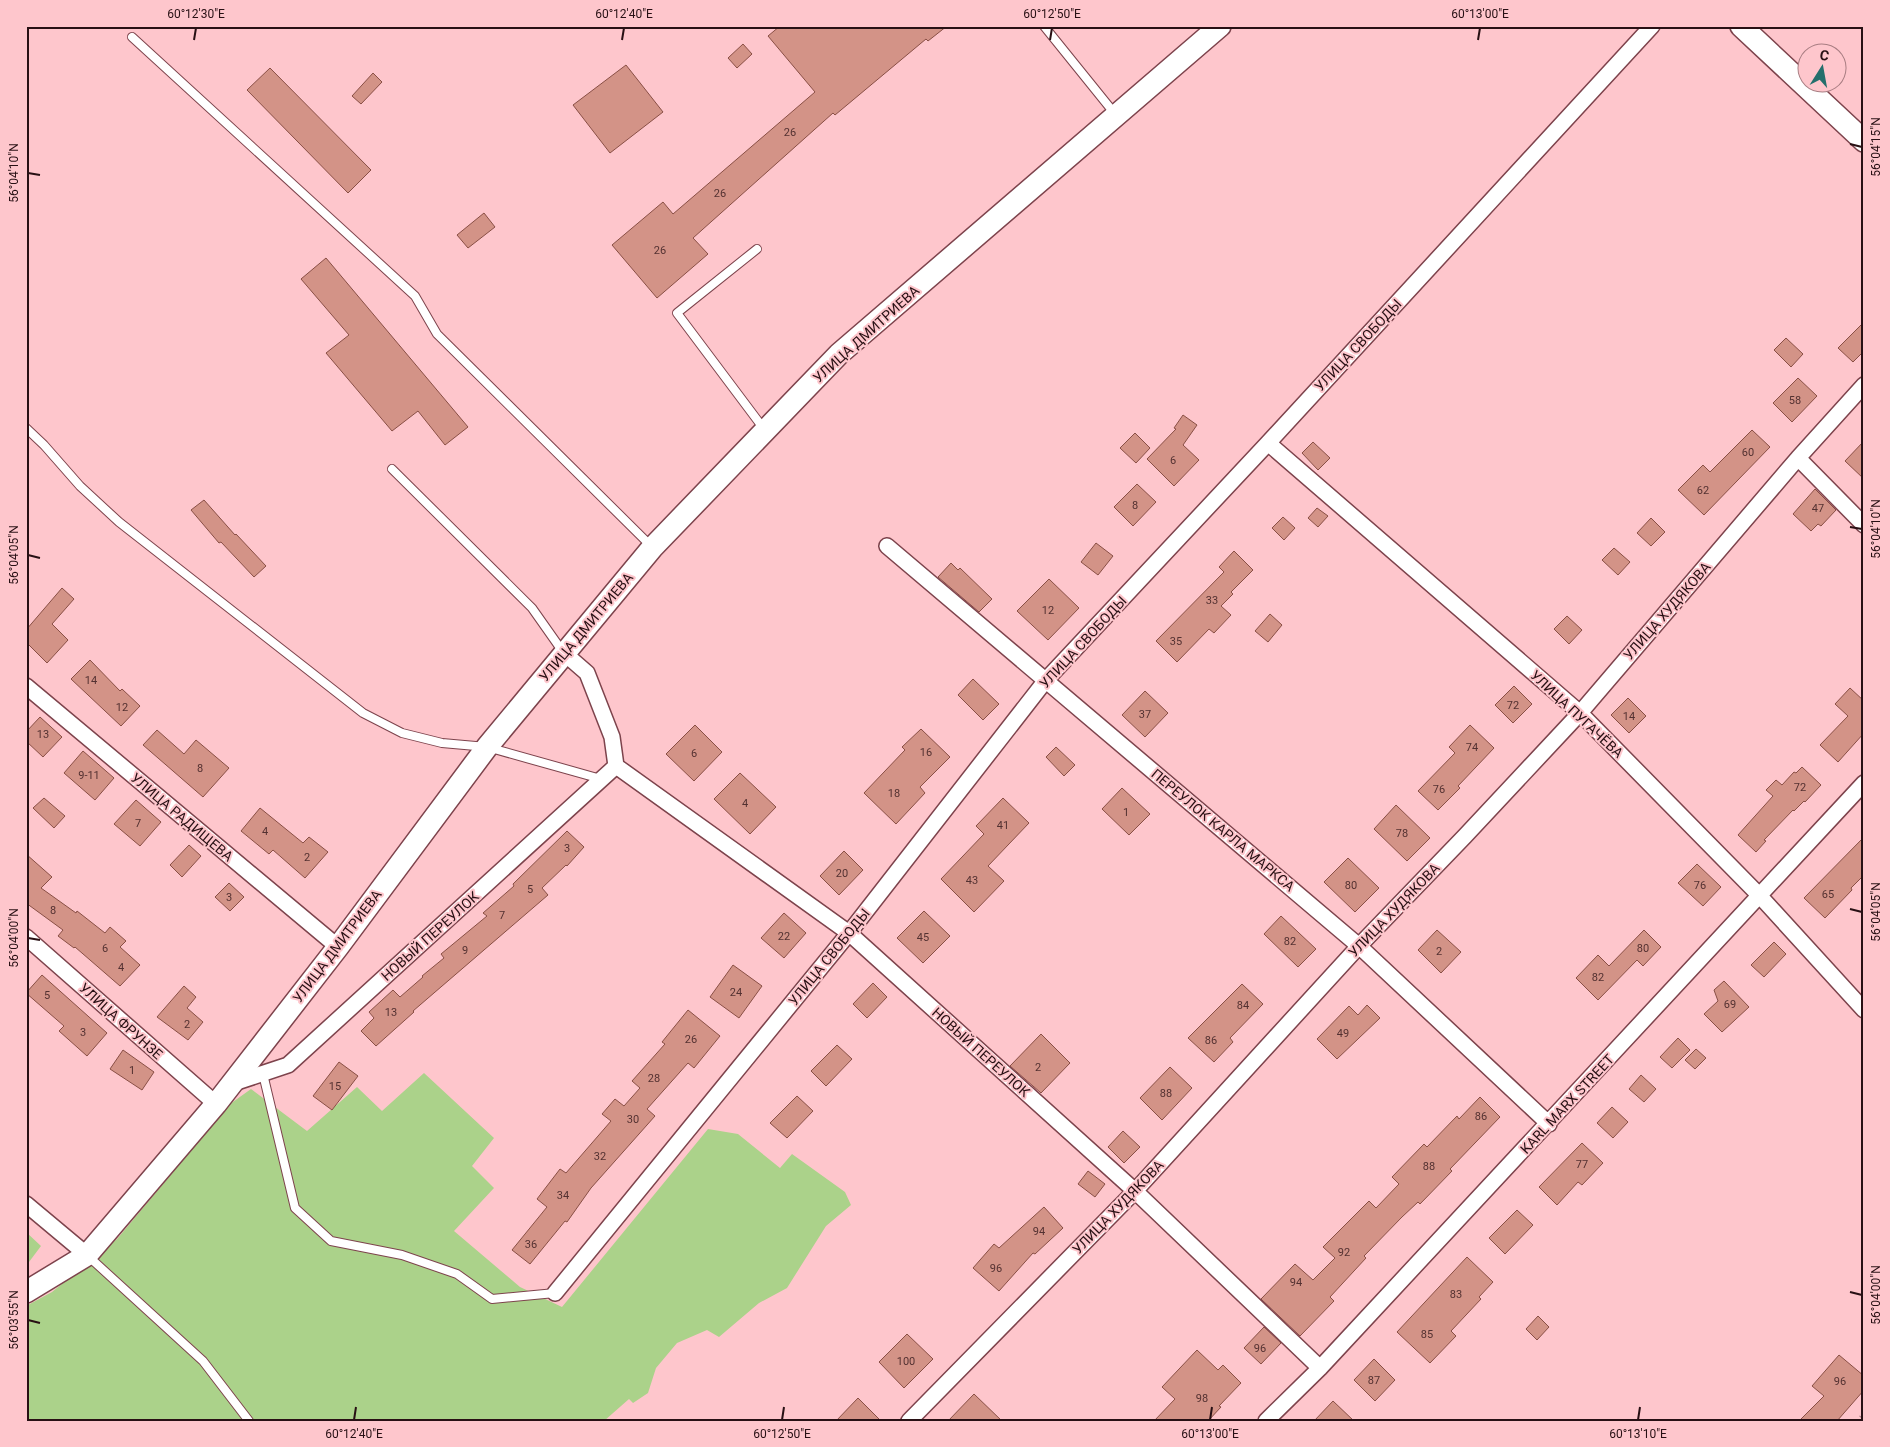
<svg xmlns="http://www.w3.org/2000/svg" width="1890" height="1447" font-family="Roboto,sans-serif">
<rect width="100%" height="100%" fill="#fec6cc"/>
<path fill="#abd28a" d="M 424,1073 L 494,1138 L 472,1166 L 494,1188 L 454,1231 L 520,1287 L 562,1307 L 708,1129 L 738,1134 L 780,1168 L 792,1154 L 845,1192 L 851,1205 L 826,1226 L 787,1288 L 759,1303 L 719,1337 L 707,1330 L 677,1343 L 656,1368 L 648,1393 L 633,1403 L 629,1399 L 604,1421 L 26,1421 L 26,1306 L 52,1292 L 117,1239 L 230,1104 L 251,1089 L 307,1131 L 357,1087 L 382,1111 Z
M 26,1232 L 41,1246 L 26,1266 Z"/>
<path fill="#d39387" stroke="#894f45" d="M 780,26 L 947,26 L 928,41 L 926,39 L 835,115 L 833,113 L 693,238 L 708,254 L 657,298 L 612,245 L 663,202 L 673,214 L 815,92 L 768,36 Z
M 743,44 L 752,54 L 737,68 L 728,58 Z
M 626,65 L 663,112 L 610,153 L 573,105 Z
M 270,68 L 371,170 L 348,193 L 247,90 Z
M 373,73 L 382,82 L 361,104 L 352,96 Z
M 484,213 L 495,227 L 468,248 L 457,235 Z
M 326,258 L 468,427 L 445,445 L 418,411 L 392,431 L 326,353 L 349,335 L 301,279 Z
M 1864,322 L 1864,351 L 1853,362 L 1838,348 Z
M 1786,338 L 1803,354 L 1791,367 L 1774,350 Z
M 1798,378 L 1817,396 L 1792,422 L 1773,403 Z
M 1183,415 L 1197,425 L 1183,445 L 1199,460 L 1174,486 L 1147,459 L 1176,429 L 1174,428 Z
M 1752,430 L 1770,447 L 1704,515 L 1678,490 L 1703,465 L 1710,472 Z
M 1135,433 L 1150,448 L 1136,463 L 1120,448 Z
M 1864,441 L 1864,479 L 1845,461 Z
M 1313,442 L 1330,458 L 1318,470 L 1302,453 Z
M 1137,484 L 1156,502 L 1133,526 L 1114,507 Z
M 1815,489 L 1836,510 L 1821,526 L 1818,524 L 1811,531 L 1793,514 Z
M 204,500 L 235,535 L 236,534 L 266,566 L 254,577 L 221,542 L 219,543 L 191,510 Z
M 1317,508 L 1328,516 L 1318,527 L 1308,518 Z
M 1283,517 L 1295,528 L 1284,540 L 1272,528 Z
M 1651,518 L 1665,532 L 1651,546 L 1637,533 Z
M 1096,543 L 1113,556 L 1098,575 L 1081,562 Z
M 1614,548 L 1630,562 L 1618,575 L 1602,560 Z
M 1234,551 L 1253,570 L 1231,592 L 1233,594 L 1221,606 L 1231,615 L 1214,633 L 1209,629 L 1177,662 L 1156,641 L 1224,572 L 1219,567 Z
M 951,563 L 958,570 L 960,568 L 992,599 L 979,612 L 938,577 Z
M 1049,579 L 1079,608 L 1048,640 L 1017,611 Z
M 62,588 L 74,599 L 52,624 L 68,640 L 47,663 L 26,642 L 26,630 Z
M 1270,614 L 1282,625 L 1268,642 L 1255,631 Z
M 1567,616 L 1582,630 L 1569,644 L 1554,629 Z
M 90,660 L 120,691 L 122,689 L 140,706 L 121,726 L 71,679 Z
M 973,679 L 999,704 L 983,720 L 958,695 Z
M 1514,686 L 1532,704 L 1513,723 L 1495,705 Z
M 1850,688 L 1864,701 L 1864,733 L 1838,762 L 1820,745 L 1848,716 L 1835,704 Z
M 1145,691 L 1168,713 L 1145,737 L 1122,715 Z
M 1628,698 L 1646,716 L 1629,733 L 1611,715 Z
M 40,717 L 62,737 L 43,757 L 26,741 L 26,732 Z
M 695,725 L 722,752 L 694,781 L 666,754 Z
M 1470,725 L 1494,748 L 1458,786 L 1460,788 L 1438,810 L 1418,791 L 1455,753 L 1449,747 Z
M 921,729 L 950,757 L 920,787 L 925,793 L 896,824 L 864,793 L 905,750 L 902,747 Z
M 157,730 L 184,754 L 196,740 L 229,768 L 203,797 L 143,745 Z
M 1056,747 L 1075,765 L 1064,776 L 1046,757 Z
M 83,751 L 114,778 L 95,800 L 64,773 Z
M 1802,767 L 1821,785 L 1805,802 L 1804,801 L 1794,811 L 1793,810 L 1764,840 L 1766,841 L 1756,852 L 1738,835 L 1773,796 L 1766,790 L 1776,780 L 1782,785 L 1794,772 L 1796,773 Z
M 740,773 L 776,807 L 750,834 L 714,799 Z
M 1122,788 L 1150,814 L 1129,835 L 1102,809 Z
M 44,798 L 65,816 L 54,828 L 33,808 Z
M 1003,798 L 1029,823 L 988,866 L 1004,881 L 974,912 L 941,879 L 984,834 L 976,826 Z
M 136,800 L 161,822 L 140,846 L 114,824 Z
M 1396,805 L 1430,838 L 1407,861 L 1374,829 Z
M 260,808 L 303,843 L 309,837 L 328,852 L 305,878 L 273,850 L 269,854 L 241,831 Z
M 567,831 L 584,847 L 567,866 L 566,865 L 542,888 L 548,895 L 413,1011 L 414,1012 L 376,1046 L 361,1031 L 374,1018 L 369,1012 L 393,990 L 400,997 L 423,977 L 422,976 L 444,958 L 441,954 L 487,916 L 483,913 L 514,886 L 513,884 Z
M 1864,837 L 1864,875 L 1851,888 L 1852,890 L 1825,918 L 1804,898 Z
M 189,845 L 201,856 L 182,877 L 170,865 Z
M 844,851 L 863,870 L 839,895 L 820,876 Z
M 26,854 L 52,877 L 41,888 L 76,913 L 77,911 L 105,933 L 110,927 L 126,941 L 120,947 L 140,965 L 120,986 L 75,947 L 74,948 L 58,936 L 63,930 L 26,903 Z
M 1348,858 L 1379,888 L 1355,912 L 1324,882 Z
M 1697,864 L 1721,887 L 1703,906 L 1678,883 Z
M 229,883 L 244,897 L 230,911 L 215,897 Z
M 924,911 L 950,936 L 923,963 L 897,938 Z
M 784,913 L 806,933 L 784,958 L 761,938 Z
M 1281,916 L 1316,949 L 1298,967 L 1264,934 Z
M 1437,930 L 1461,952 L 1441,973 L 1418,950 Z
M 1644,930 L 1661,947 L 1643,966 L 1637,960 L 1598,1000 L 1576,978 L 1598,955 L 1609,966 Z
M 1774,942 L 1786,954 L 1764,977 L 1751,965 Z
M 733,965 L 762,986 L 739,1018 L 710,997 Z
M 42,975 L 107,1033 L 87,1056 L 59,1031 L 64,1026 L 26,993 Z
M 1724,981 L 1749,1007 L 1722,1032 L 1704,1014 L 1718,1001 L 1714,990 Z
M 873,983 L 887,997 L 867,1018 L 853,1004 Z
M 1242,984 L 1263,1004 L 1230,1038 L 1233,1042 L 1214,1062 L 1188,1038 Z
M 184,986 L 196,997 L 187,1008 L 203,1022 L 188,1040 L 157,1017 Z
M 1367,1005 L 1380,1018 L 1337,1059 L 1317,1039 L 1349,1006 L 1358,1015 Z
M 688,1010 L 720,1036 L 694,1068 L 688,1063 L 647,1109 L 655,1116 L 591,1188 L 567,1222 L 565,1221 L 530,1264 L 512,1250 L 547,1207 L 537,1199 L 560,1169 L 566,1173 L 611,1121 L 602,1114 L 615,1099 L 624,1106 L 640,1088 L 632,1081 L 665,1044 L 662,1042 Z
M 1041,1034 L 1070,1063 L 1041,1093 L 1010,1066 Z
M 1678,1038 L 1690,1050 L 1672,1068 L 1660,1057 Z
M 837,1045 L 852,1059 L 826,1086 L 811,1071 Z
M 1696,1049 L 1706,1058 L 1695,1069 L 1685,1060 Z
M 123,1050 L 154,1072 L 142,1090 L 110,1069 Z
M 339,1062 L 358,1076 L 332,1110 L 313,1096 Z
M 1170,1067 L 1192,1088 L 1162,1120 L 1140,1098 Z
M 1641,1075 L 1656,1089 L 1644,1102 L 1629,1089 Z
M 797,1096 L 813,1111 L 787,1138 L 770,1123 Z
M 1480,1097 L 1500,1117 L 1450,1169 L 1452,1171 L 1420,1204 L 1418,1202 L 1402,1217 L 1364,1256 L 1366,1258 L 1330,1297 L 1334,1301 L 1300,1336 L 1261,1299 L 1295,1264 L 1313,1280 L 1335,1258 L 1323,1247 L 1369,1201 L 1376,1208 L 1399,1184 L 1392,1177 L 1424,1144 L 1427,1147 L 1457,1116 L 1459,1119 Z
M 1612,1107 L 1628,1122 L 1613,1138 L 1597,1123 Z
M 1123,1131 L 1140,1147 L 1124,1163 L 1108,1147 Z
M 1582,1143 L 1603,1163 L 1582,1185 L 1578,1182 L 1557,1205 L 1539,1187 Z
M 1088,1171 L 1105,1184 L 1095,1197 L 1078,1184 Z
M 1044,1207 L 1063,1228 L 1035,1254 L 1033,1253 L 999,1291 L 973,1268 L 994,1244 L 999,1248 Z
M 1517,1210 L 1533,1225 L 1505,1254 L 1489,1238 Z
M 1467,1257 L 1493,1282 L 1479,1297 L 1481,1299 L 1451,1331 L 1456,1336 L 1430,1363 L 1397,1332 Z
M 1538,1316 L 1549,1327 L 1537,1340 L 1526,1329 Z
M 1264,1327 L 1281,1343 L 1261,1364 L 1244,1348 Z
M 907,1334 L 933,1359 L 904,1388 L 879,1362 Z
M 1197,1350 L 1218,1370 L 1223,1365 L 1241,1383 L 1219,1406 L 1221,1407 L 1208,1421 L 1154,1421 L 1175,1399 L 1162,1387 Z
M 1839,1355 L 1864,1376 L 1864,1390 L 1837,1421 L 1799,1421 L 1824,1396 L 1812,1386 Z
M 1374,1359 L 1395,1380 L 1375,1401 L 1354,1380 Z
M 974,1394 L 1002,1421 L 948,1421 Z
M 858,1398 L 881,1421 L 836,1421 Z
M 1333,1401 L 1354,1421 L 1314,1421 Z"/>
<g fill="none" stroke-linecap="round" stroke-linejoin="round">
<defs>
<path id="lane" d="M 1044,26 L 1115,114
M 132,37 L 415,296 L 437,334 L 651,546
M 757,249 L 677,313 L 764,429
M 26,428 L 44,445 L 80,486 L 119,522 L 363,713 L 402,733 L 442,743 L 487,747 L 601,779
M 392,469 L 532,608 L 563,652
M 263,1074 L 295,1208 L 331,1241 L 402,1255 L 457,1274 L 492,1299 L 555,1293
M 88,1256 L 203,1361 L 249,1421"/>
<path id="street" d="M 1268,443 L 1580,713 L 1759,895 L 1864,1010
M 1798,458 L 1864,525
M 887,546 L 1359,946 L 1549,1124
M 564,653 L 587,673 L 612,737 L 616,766 L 849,933 L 1135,1191 L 1320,1368
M 26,686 L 338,947
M 26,937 L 216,1104
M 231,1084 L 288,1065 L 616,766
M 26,1204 L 87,1255
M 555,1293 L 849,933 L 1046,680 L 1268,443 L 1652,26
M 909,1421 L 1135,1191 L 1359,946 L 1465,836 L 1580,713 L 1798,458 L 1864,385
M 1266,1421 L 1320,1368 L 1864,783"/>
<path id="secondary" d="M 1741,26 L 1864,141
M 26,1292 L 87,1255 L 216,1104 L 338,947 L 487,747 L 652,548 L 839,354 L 1220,26"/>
</defs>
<use href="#lane" stroke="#7d434c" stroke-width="10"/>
<use href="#street" stroke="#7d434c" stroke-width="18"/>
<use href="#secondary" stroke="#7d434c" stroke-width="24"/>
<path stroke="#a2787d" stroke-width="3" stroke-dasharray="1 4" stroke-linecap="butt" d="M 1857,1421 L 1864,1413"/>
<use href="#lane" stroke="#fff" stroke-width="8"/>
<use href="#street" stroke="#fff" stroke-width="15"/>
<use href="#secondary" stroke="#fff" stroke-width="21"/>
</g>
<path fill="none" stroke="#281014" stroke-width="2" d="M 194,40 L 196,28M 622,40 L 624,28M 1050,40 L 1052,28M 1478,40 L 1480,28M 1850,144 L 1862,147M 28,173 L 40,175M 1850,527 L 1862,529M 28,555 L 40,558M 1850,909 L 1862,912M 28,938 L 40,940M 1850,1292 L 1862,1295M 28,1320 L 40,1323M 354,1420 L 356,1407M 782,1420 L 784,1407M 1210,1420 L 1212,1407M 1638,1420 L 1640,1407"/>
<g text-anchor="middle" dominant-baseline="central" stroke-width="4" stroke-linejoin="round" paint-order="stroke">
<g font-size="11" fill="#533131">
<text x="790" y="132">26</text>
<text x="720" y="193">26</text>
<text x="660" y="250">26</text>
<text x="1795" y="400">58</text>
<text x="1748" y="452">60</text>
<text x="1173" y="460">6</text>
<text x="1703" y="490">62</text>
<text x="1135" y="505">8</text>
<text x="1818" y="508">47</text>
<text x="1212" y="600">33</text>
<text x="1048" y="610">12</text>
<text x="1176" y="641">35</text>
<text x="91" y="680">14</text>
<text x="1513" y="705">72</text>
<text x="122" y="707">12</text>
<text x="1145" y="714">37</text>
<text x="1629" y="716">14</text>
<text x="43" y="734">13</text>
<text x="1472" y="747">74</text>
<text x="926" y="752">16</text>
<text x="694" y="753">6</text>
<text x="200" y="768">8</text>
<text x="89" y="775">9-11</text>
<text x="1800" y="787">72</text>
<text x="1439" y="789">76</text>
<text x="894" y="793">18</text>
<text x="745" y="803">4</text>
<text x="1126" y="812">1</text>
<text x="138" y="823">7</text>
<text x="1003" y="825">41</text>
<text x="265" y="831">4</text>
<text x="1402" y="833">78</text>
<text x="567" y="848">3</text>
<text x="307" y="857">2</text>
<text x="842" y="873">20</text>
<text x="972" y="880">43</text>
<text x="1351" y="885">80</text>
<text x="1700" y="885">76</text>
<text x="530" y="889">5</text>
<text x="1828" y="894">65</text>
<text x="229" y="897">3</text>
<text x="53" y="910">8</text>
<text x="502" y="915">7</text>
<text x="784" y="936">22</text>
<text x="923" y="937">45</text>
<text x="1290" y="941">82</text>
<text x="105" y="948">6</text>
<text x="1643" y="948">80</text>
<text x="465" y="950">9</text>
<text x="1439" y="951">2</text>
<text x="121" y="967">4</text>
<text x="1598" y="977">82</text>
<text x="736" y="992">24</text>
<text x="47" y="995">5</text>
<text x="1730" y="1004">69</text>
<text x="1243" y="1005">84</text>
<text x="391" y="1012">13</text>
<text x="187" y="1024">2</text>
<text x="83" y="1032">3</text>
<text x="1343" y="1033">49</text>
<text x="691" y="1039">26</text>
<text x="1211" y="1040">86</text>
<text x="1038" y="1067">2</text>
<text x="132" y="1070">1</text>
<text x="654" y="1078">28</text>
<text x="335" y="1086">15</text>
<text x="1166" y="1093">88</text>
<text x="1481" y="1116">86</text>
<text x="633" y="1119">30</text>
<text x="600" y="1156">32</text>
<text x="1582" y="1164">77</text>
<text x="1429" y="1166">88</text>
<text x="563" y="1195">34</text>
<text x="1039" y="1231">94</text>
<text x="531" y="1244">36</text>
<text x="1344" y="1252">92</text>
<text x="996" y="1268">96</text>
<text x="1296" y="1282">94</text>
<text x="1456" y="1294">83</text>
<text x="1427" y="1334">85</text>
<text x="1260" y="1348">96</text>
<text x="906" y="1361">100</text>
<text x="1374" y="1380">87</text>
<text x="1840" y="1381">96</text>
<text x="1202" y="1398">98</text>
</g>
<g font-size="14" fill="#281014" stroke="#fec6cc">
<text transform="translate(866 334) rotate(-42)">УЛИЦА ДМИТРИЕВА</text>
<text transform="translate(1358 345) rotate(-47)">УЛИЦА СВОБОДЫ</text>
<text transform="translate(1667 611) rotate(-49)">УЛИЦА ХУДЯКОВА</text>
<text transform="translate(586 627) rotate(-50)">УЛИЦА ДМИТРИЕВА</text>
<text transform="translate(1083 642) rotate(-47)">УЛИЦА СВОБОДЫ</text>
<text transform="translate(1577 714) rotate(43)">УЛИЦА ПУГАЧЁВА</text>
<text transform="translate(182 817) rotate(40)">УЛИЦА РАДИЩЕВА</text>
<text transform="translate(1223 830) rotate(40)">ПЕРЕУЛОК КАРЛА МАРКСА</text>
<text transform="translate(1394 910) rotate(-46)">УЛИЦА ХУДЯКОВА</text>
<text transform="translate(430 936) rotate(-42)">НОВЫЙ ПЕРЕУЛОК</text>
<text transform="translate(337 946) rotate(-53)">УЛИЦА ДМИТРИЕВА</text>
<text transform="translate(829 957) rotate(-51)">УЛИЦА СВОБОДЫ</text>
<text transform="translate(121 1021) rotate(42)">УЛИЦА ФРУНЗЕ</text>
<text transform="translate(981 1052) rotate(42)">НОВЫЙ ПЕРЕУЛОК</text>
<text transform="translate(1567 1104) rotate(-47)">KARL MARX STREET</text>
<text transform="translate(1118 1207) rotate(-46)">УЛИЦА ХУДЯКОВА</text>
</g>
</g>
<rect width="1890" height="1447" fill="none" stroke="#fec6cc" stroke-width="55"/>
<g transform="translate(1822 68) rotate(11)"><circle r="24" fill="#fec6cc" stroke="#a87d82"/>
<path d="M0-4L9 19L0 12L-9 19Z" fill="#246f6c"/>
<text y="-8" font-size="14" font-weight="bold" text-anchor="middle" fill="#281014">С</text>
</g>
<rect x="28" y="28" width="1834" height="1392" fill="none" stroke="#281014" stroke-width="2"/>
<g font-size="12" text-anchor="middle" fill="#281014">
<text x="196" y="18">60°12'30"E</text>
<text x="624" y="18">60°12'40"E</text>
<text x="1052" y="18">60°12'50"E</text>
<text x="1480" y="18">60°13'00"E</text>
<text transform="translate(1876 147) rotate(-90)" y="4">56°04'15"N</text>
<text transform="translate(14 173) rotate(-90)" y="4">56°04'10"N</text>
<text transform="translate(1876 529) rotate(-90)" y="4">56°04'10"N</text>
<text transform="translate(14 555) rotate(-90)" y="4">56°04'05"N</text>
<text transform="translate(1876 912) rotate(-90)" y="4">56°04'05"N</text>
<text transform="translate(14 938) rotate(-90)" y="4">56°04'00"N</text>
<text transform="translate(1876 1295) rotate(-90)" y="4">56°04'00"N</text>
<text transform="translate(14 1320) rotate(-90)" y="4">56°03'55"N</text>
<text x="354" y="1438">60°12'40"E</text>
<text x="782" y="1438">60°12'50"E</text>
<text x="1210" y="1438">60°13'00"E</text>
<text x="1638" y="1438">60°13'10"E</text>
</g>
</svg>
